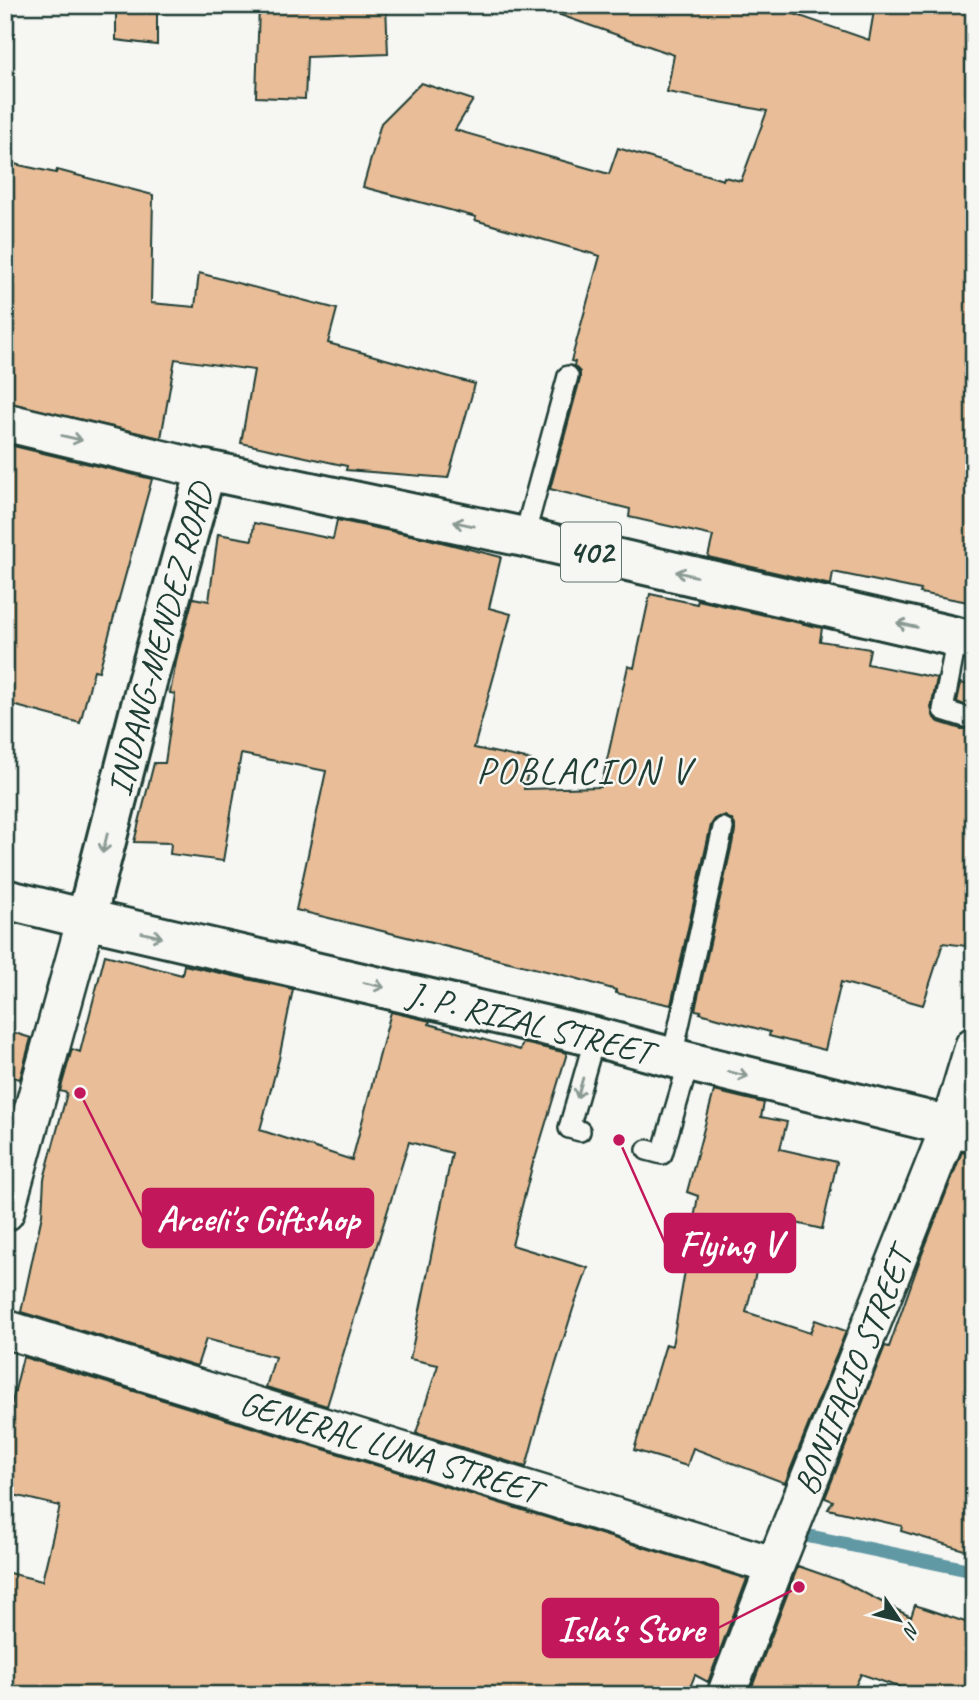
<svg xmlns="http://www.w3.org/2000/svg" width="979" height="1700" font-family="Caveat,sans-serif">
<rect width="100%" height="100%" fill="#f6f6f2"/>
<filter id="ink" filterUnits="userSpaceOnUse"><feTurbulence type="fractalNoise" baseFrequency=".0143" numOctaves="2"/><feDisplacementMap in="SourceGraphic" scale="14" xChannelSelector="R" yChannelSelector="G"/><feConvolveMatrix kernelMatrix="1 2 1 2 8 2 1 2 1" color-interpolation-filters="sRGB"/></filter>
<g filter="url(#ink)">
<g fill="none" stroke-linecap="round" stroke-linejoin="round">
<path stroke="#6198a4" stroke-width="14" d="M 808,1536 L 974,1571"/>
</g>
<path fill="#e8bd98" stroke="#1f3d34" stroke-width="2" d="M 116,5 L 157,5 L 157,45 L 116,40 Z
M 333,5 L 386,5 L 388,54 L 307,57 L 305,99 L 256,97 L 259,6 L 334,8 Z
M 550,5 L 797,5 L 794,14 L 869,40 L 875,5 L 924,14 L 926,5 L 974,5 L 974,603 L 920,593 L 921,590 L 833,572 L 831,585 L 708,557 L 713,536 L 629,517 L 630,509 L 550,489 L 580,379 L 580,372 L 574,366 L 575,362 L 571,361 L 600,256 L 475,220 L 476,217 L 363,187 L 381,123 L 421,83 L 473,100 L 455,130 L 609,174 L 618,148 L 723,180 L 724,177 L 741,181 L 767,111 L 667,92 L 674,55 L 549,11 Z
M 5,162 L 56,173 L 57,170 L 153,195 L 151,303 L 195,307 L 199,273 L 337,309 L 328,343 L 475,384 L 448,478 L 346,470 L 347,466 L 241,443 L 254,370 L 175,359 L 161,438 L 5,402 Z
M 5,444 L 152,479 L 99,671 L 94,670 L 80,723 L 5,703 Z
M 337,520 L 425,538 L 501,557 L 489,608 L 511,614 L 474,748 L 531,760 L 524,789 L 601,787 L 628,666 L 634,668 L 650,594 L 697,604 L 698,600 L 822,628 L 820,641 L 870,649 L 867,664 L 937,678 L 931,708 L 934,718 L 939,722 L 961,729 L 968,729 L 974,725 L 974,920 L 966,946 L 943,943 L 923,1005 L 841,982 L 825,1050 L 769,1036 L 770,1032 L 700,1013 L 701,1011 L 695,1010 L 735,831 L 735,825 L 732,820 L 725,816 L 719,817 L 715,819 L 711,825 L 671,1005 L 616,993 L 616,990 L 575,978 L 296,910 L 326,771 L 241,754 L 223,861 L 170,854 L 171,843 L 134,842 L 154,763 L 165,763 L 175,694 L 170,693 L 177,657 L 193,598 L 209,601 L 218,534 L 252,540 L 254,523 L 333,539 Z
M 961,683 L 974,686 L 974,709 L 957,702 Z
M 105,955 L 182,975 L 184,965 L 293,989 L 279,1059 L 260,1130 L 352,1160 L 391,1012 L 430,1021 L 429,1024 L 520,1050 L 523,1043 L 567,1053 L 535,1159 L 534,1159 L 512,1245 L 588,1268 L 573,1309 L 542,1408 L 526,1467 L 416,1433 L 438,1365 L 410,1359 L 452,1153 L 409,1142 L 327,1406 L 266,1387 L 275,1357 L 206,1339 L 197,1366 L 21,1312 L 42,1215 L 44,1179 L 67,1093 L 60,1091 L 72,1049 L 80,1052 Z
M 5,1030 L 31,1038 L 20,1079 L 5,1075 Z
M 714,1091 L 764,1103 L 761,1117 L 787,1122 L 780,1149 L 837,1162 L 822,1229 L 770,1217 L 746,1312 L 810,1333 L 815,1320 L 846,1331 L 785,1483 L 693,1448 L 687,1466 L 634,1450 L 666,1344 L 672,1346 L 698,1196 L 687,1192 Z
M 962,1152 L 974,1153 L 974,1553 L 901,1531 L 902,1526 L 828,1509 L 833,1501 L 825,1498 L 885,1346 L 889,1347 L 919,1262 Z
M 23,1357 L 747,1579 L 708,1682 L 695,1675 L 687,1695 L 5,1695 L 5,1572 L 42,1581 L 60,1506 L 5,1493 L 5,1431 Z
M 798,1566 L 841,1581 L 911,1617 L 915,1605 L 974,1625 L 974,1695 L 922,1695 L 861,1674 L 851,1695 L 749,1695 Z"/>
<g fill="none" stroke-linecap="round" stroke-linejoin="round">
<defs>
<path id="lane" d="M 524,537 L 568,376
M 957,637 L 943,710 L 965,717
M 672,1057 L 723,828
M 580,1131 L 569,1128 L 595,1037
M 647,1150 L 662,1154 L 689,1062"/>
<path id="street" d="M 5,422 L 206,470
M 5,1212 L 86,919
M 5,1329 L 775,1566
M 726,1695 L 775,1566 L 950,1126 L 974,1046"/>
<g id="primary">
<path d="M 5,899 L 86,919 L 595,1037 L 689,1062 L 974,1132"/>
<path id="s1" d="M 86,919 L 147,682 L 206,470 L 524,537 L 974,641"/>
</g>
</defs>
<use href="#lane" stroke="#1f3d34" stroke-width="24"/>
<use href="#street" stroke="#1f3d34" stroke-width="42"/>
<use href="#primary" stroke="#1f3d34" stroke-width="44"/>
<use href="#lane" stroke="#f6f6f2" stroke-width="19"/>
<use href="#street" stroke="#f6f6f2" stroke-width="37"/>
<use href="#primary" stroke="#f6f6f2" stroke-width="38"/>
</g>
<defs><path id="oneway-shaft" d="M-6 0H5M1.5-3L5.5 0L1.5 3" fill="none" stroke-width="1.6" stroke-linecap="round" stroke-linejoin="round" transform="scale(1.75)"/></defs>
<g stroke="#8a9a93">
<use href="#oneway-shaft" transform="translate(72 438) rotate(13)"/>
<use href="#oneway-shaft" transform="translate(464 524) rotate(-168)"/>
<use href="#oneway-shaft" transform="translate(686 574) rotate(-167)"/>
<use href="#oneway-shaft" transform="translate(907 625) rotate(-167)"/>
<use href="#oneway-shaft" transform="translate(105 843) rotate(104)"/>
<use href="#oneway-shaft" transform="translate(152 935) rotate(13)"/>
<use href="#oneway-shaft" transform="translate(374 985) rotate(13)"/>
<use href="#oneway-shaft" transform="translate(738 1074) rotate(14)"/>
<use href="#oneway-shaft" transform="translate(580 1088) rotate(106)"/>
</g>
</g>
<g text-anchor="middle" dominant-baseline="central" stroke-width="5" stroke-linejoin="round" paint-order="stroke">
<rect fill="#f6f6f2" stroke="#60746d" stroke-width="2" x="561" y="522.5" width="60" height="59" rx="5"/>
<g font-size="33" font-weight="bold" fill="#1f3d34">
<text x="591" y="552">402</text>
</g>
<g font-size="35" fill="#1f3d34" stroke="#f6f6f2">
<text stroke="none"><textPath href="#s1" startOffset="289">INDANG-MENDEZ ROAD</textPath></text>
<text transform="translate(530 1023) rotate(14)">J. P. RIZAL STREET</text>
<text transform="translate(853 1372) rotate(-68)">BONIFACIO STREET</text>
<text transform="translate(390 1447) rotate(17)">GENERAL LUNA STREET</text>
</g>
<g font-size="38" letter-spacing="2" fill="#1f3d34" stroke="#f6f6f2">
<text x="584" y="770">POBLACION V</text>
</g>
</g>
<path fill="none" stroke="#c2185b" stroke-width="2.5" d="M80 1093L143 1218M619 1140L665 1243M799 1587L718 1628"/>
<g fill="#c2185b" stroke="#f6f6f2" stroke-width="2.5">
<circle cx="80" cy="1093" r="7"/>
<circle cx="619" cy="1140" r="7"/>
<circle cx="799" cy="1587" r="7"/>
</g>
<g fill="#c2185b" stroke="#c2185b" stroke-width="2.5">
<rect x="143" y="1189" width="230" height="58" rx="7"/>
<rect x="665" y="1214" width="130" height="58" rx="7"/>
<rect x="543" y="1599" width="175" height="58" rx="7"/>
</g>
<g font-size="37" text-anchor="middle" font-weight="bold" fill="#fff">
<text x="258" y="1231">Arceli's Giftshop</text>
<text x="730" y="1256">Flying V</text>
<text x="631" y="1641">Isla's Store</text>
</g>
<rect width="979" height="1700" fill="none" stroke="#f6f6f2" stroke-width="28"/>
<rect x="14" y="14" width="951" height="1672" fill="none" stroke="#1f3d34" stroke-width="2.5" filter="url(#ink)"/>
<g transform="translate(899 1620) rotate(125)" stroke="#f6f6f2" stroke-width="5" paint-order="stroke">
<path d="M0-5L12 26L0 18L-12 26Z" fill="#1f3d34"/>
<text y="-10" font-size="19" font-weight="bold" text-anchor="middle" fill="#1f3d34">N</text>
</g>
</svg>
